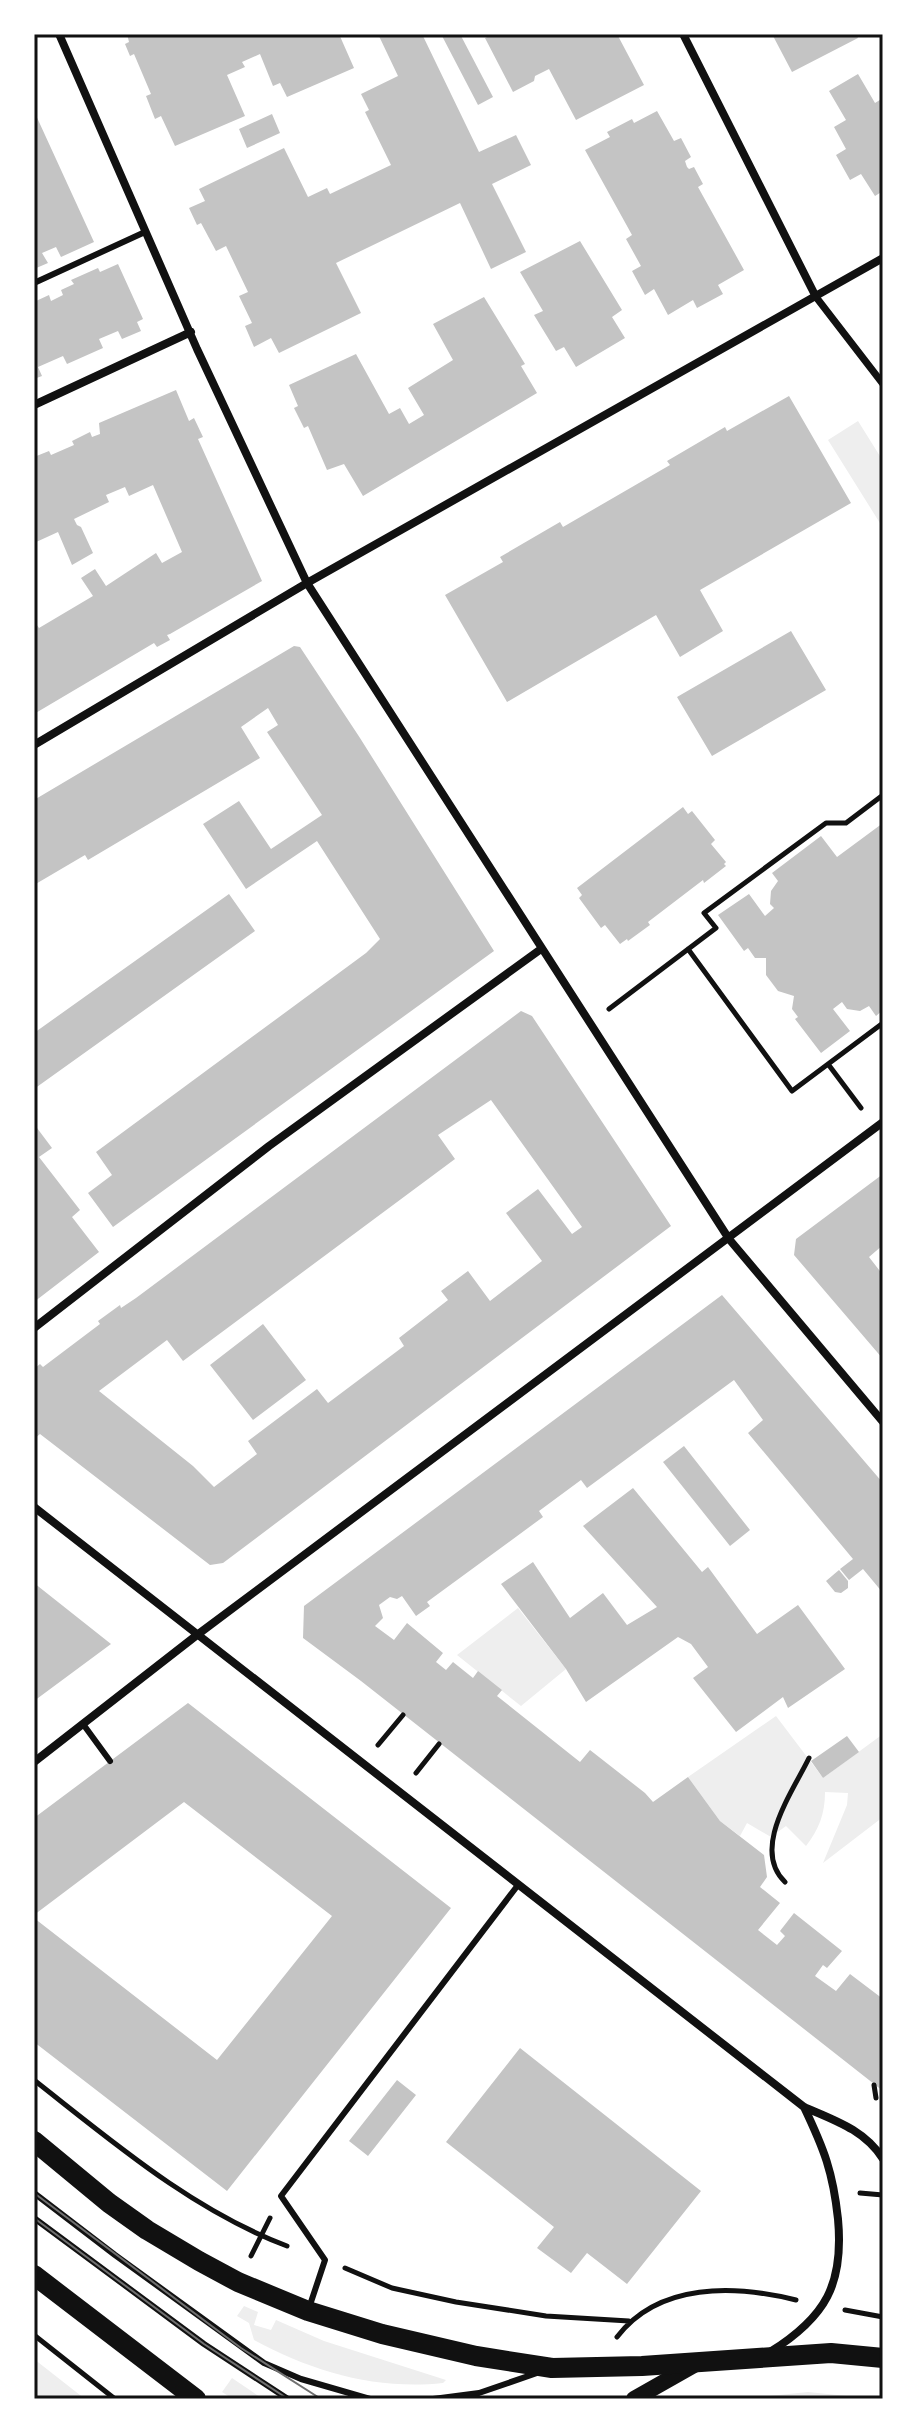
<svg xmlns="http://www.w3.org/2000/svg" width="917" height="2433" font-family="Figtree,sans-serif">
<rect width="100%" height="100%" fill="#fff"/>
<path fill="#eee" d="M 858,421 L 883,461 L 883,528 L 828,440 Z
M 518,1608 L 566,1669 L 521,1706 L 457,1655 Z
M 776,1716 L 823,1778 L 883,1734 L 883,1817 L 823,1863 L 847,1805 L 848,1793 L 825,1792 C 825,1814 819,1829 806,1846 L 786,1826 L 771,1837 L 747,1823 L 740,1836 L 720,1821 L 688,1777 Z
M 244,2306 L 258,2312 L 254,2325 L 271,2330 L 276,2320 L 324,2341 L 446,2380 L 443,2383 C 376,2390 313,2372 254,2340 L 249,2323 L 237,2316 Z
M 34,2359 L 85,2399 L 34,2399 Z
M 232,2378 L 263,2399 L 233,2399 L 222,2392 Z
M 808,2392 L 876,2399 L 741,2399 Z"/>
<path fill="#c4c4c4" fill-rule="evenodd" d="M 339,34 L 354,68 L 287,97 L 280,83 L 273,86 L 260,54 L 242,62 L 245,67 L 227,75 L 245,116 L 175,146 L 161,116 L 155,119 L 146,96 L 151,94 L 134,54 L 130,56 L 125,44 L 129,42 L 127,34 Z
M 378,34 L 422,34 L 479,152 L 516,135 L 531,165 L 492,184 L 526,252 L 491,269 L 460,203 L 336,263 L 361,313 L 279,353 L 271,338 L 254,347 L 245,326 L 252,323 L 239,296 L 248,292 L 226,246 L 216,251 L 201,223 L 197,225 L 189,208 L 205,201 L 199,189 L 284,148 L 308,197 L 327,188 L 330,194 L 391,165 L 365,112 L 369,110 L 361,94 L 398,76 Z
M 441,34 L 460,34 L 493,97 L 478,105 Z
M 493,34 L 617,34 L 644,85 L 576,120 L 549,69 L 535,76 L 534,81 L 513,92 L 485,38 Z
M 772,34 L 856,34 L 858,38 L 792,72 Z
M 858,74 L 875,103 L 883,98 L 883,191 L 875,196 L 861,174 L 850,180 L 836,155 L 846,149 L 834,127 L 846,120 L 829,91 Z
M 34,111 L 94,242 L 61,257 L 56,247 L 42,253 L 48,263 L 34,269 Z
M 657,111 L 674,141 L 681,138 L 691,157 L 685,161 L 687,167 L 689,169 L 694,167 L 703,184 L 698,187 L 744,270 L 718,285 L 723,294 L 697,308 L 693,300 L 668,315 L 654,289 L 645,295 L 632,271 L 641,266 L 626,239 L 632,235 L 585,150 L 610,137 L 607,132 L 632,119 L 634,123 Z
M 272,114 L 280,133 L 247,148 L 239,129 Z
M 580,241 L 622,310 L 612,317 L 625,338 L 576,367 L 564,347 L 556,351 L 534,315 L 543,311 L 520,272 Z
M 118,264 L 143,319 L 137,322 L 141,331 L 122,339 L 118,331 L 99,339 L 103,348 L 67,364 L 63,356 L 38,367 L 42,376 L 34,379 L 34,296 L 36,301 L 49,295 L 51,301 L 63,295 L 61,290 L 74,284 L 71,280 L 98,268 L 100,272 Z
M 484,297 L 525,364 L 521,366 L 537,393 L 363,496 L 344,464 L 327,470 L 308,426 L 304,428 L 294,408 L 298,406 L 289,385 L 356,354 L 389,414 L 400,408 L 409,424 L 424,415 L 408,388 L 453,360 L 433,324 Z
M 176,390 L 189,421 L 194,418 L 203,437 L 198,439 L 262,581 L 170,634 L 167,635 L 170,640 L 157,647 L 154,643 L 34,714 L 34,621 L 39,628 L 93,596 L 81,578 L 95,569 L 106,586 L 156,553 L 162,563 L 182,552 L 153,485 L 129,496 L 125,487 L 106,495 L 109,502 L 74,519 L 77,525 L 81,527 L 93,553 L 72,565 L 58,532 L 34,543 L 34,457 L 49,451 L 51,455 L 74,445 L 72,441 L 90,432 L 92,437 L 100,434 L 99,423 Z
M 789,396 L 851,503 L 700,590 L 723,631 L 680,657 L 656,615 L 507,702 L 445,595 L 503,562 L 500,557 L 560,522 L 563,527 L 670,465 L 667,461 L 725,427 L 727,431 Z
M 791,631 L 826,690 L 712,756 L 677,697 Z
M 294,646 L 300,647 L 360,738 L 494,951 L 113,1227 L 88,1193 L 112,1175 L 96,1152 L 366,953 L 380,939 L 317,841 L 246,889 L 203,824 L 239,801 L 271,849 L 322,815 L 267,732 L 278,725 L 268,708 L 241,727 L 260,758 L 88,860 L 85,855 L 34,885 L 34,800 Z
M 683,807 L 688,814 L 692,811 L 715,840 L 711,844 L 726,862 L 724,864 L 726,866 L 704,883 L 703,880 L 648,922 L 650,925 L 628,941 L 627,939 L 620,944 L 605,925 L 601,928 L 579,898 L 582,895 L 577,888 Z
M 883,823 L 883,1010 L 876,1016 L 869,1006 L 860,1011 L 847,1009 L 842,1002 L 833,1009 L 850,1031 L 821,1053 L 795,1019 L 798,1017 L 792,1009 L 794,996 L 778,991 L 766,975 L 766,958 L 755,958 L 748,948 L 744,951 L 718,915 L 749,894 L 765,916 L 774,908 L 770,904 L 771,891 L 778,881 L 772,873 L 821,836 L 837,857 Z
M 229,894 L 255,931 L 34,1089 L 34,1033 Z
M 521,1011 L 532,1016 L 671,1226 L 223,1563 L 210,1565 L 40,1434 L 34,1439 L 34,1369 L 40,1364 L 43,1367 L 100,1324 L 98,1321 L 120,1305 L 121,1308 L 136,1298 ZM 491,1100 L 582,1227 L 572,1234 L 538,1189 L 506,1213 L 542,1261 L 490,1301 L 468,1271 L 441,1291 L 448,1300 L 399,1338 L 404,1346 L 328,1403 L 317,1389 L 248,1441 L 257,1454 L 214,1487 L 193,1466 L 99,1391 L 167,1340 L 183,1361 L 455,1159 L 438,1135 Z
M 34,1124 L 52,1148 L 39,1157 L 80,1210 L 72,1217 L 99,1252 L 34,1302 Z
M 883,1174 L 883,1245 L 869,1257 L 883,1275 L 883,1359 L 794,1255 L 796,1239 Z
M 722,1295 L 883,1483 L 883,1593 L 863,1569 L 849,1580 L 840,1569 L 853,1559 L 748,1433 L 763,1420 L 734,1380 L 587,1488 L 581,1480 L 539,1511 L 543,1517 L 427,1602 L 430,1606 L 416,1616 L 402,1596 L 397,1599 L 390,1597 L 379,1605 L 383,1618 L 375,1626 L 394,1640 L 407,1623 L 443,1653 L 436,1662 L 446,1670 L 453,1662 L 473,1678 L 478,1671 L 502,1690 L 497,1696 L 580,1762 L 590,1750 L 645,1793 L 653,1802 L 688,1777 L 720,1821 L 764,1855 L 767,1877 L 760,1887 L 780,1903 L 758,1930 L 777,1945 L 785,1936 L 780,1931 L 794,1913 L 842,1951 L 827,1968 L 823,1965 L 815,1976 L 836,1991 L 850,1974 L 883,1999 L 883,2091 L 361,1681 L 303,1638 L 304,1606 Z
M 263,1324 L 306,1380 L 253,1420 L 210,1365 Z
M 684,1446 L 750,1530 L 730,1546 L 663,1462 Z
M 633,1488 L 702,1572 L 708,1567 L 757,1634 L 798,1605 L 845,1669 L 788,1708 L 783,1697 L 736,1732 L 693,1678 L 708,1667 L 691,1644 L 678,1637 L 586,1702 L 566,1669 L 501,1584 L 533,1562 L 570,1618 L 603,1593 L 627,1625 L 657,1607 L 583,1526 Z
M 839,1570 L 848,1581 L 848,1588 L 841,1593 L 835,1592 L 826,1581 Z
M 34,1583 L 111,1644 L 34,1701 Z
M 188,1703 L 451,1908 L 227,2191 L 34,2042 L 34,1918 L 217,2060 L 332,1916 L 184,1802 L 34,1915 L 34,1818 Z
M 847,1736 L 859,1752 L 823,1778 L 811,1761 Z
M 520,2048 L 701,2191 L 627,2284 L 587,2253 L 571,2273 L 537,2248 L 554,2227 L 446,2142 Z
M 397,2080 L 416,2095 L 368,2156 L 349,2141 Z"/>
<g fill="none" stroke-linecap="round" stroke-linejoin="round">
<path stroke="#111" stroke-width="5" d="M 688,949 L 792,1091 L 883,1023
M 609,1009 L 716,928 L 704,913 L 826,823 L 846,823 L 883,795
M 828,1064 L 861,1108
M 378,1745 L 403,1715
M 416,1773 L 439,1744
M 785,1882 C 751,1849 792,1793 809,1758
M 34,2080 C 113,2142 192,2210 287,2246
M 874,2085 L 876,2098
M 860,2193 L 883,2195
M 251,2256 L 270,2218
M 345,2268 L 392,2288 L 456,2302 L 546,2316 L 629,2321
M 845,2310 L 883,2317
M 34,2335 L 115,2399
M 617,2337 C 659,2282 735,2285 796,2300"/>
<path stroke="#111" stroke-width="6" d="M 34,283 L 145,232
M 83,1724 L 110,1761
M 34,2193 L 115,2255 L 264,2363 L 301,2379 L 370,2399
M 34,2218 L 204,2344 L 288,2399
M 309,2308 L 325,2260 L 281,2196 L 518,1885
M 433,2399 L 479,2393 L 537,2373"/>
<path stroke="#111" stroke-width="7" d="M 816,297 L 883,384"/>
<path stroke="#111" stroke-width="8" d="M 59,34 L 197,349 L 307,583 L 729,1239 L 883,1422
M 683,34 L 816,297
M 34,405 L 191,332
M 34,745 L 307,583 L 883,258
M 34,1328 L 269,1146 L 541,949
M 34,1507 L 804,2107 C 834,2120 865,2130 883,2159
M 34,1762 L 197,1635 L 883,1122
M 770,2352 C 826,2317 844,2284 838,2219 C 833,2172 824,2149 804,2107"/>
<path stroke="#111" stroke-width="16" d="M 634,2399 L 694,2365"/>
<path stroke="#111" stroke-width="20" d="M 34,2141 L 109,2203 L 147,2230 L 199,2261 L 238,2282 L 308,2311 L 382,2334 L 476,2356 L 552,2368 L 642,2366 L 831,2353 L 883,2358
M 34,2275 L 196,2399"/>
<path stroke="#707070" stroke-width="2" d="M 34,2193 L 241,2348 L 321,2399
M 34,2218 L 204,2344 L 288,2399"/>
</g>
<rect width="917" height="2433" fill="none" stroke="#ffffff" stroke-width="72"/>
<rect x="36" y="36" width="845" height="2361" fill="none" stroke="#111" stroke-width="3"/>
</svg>
